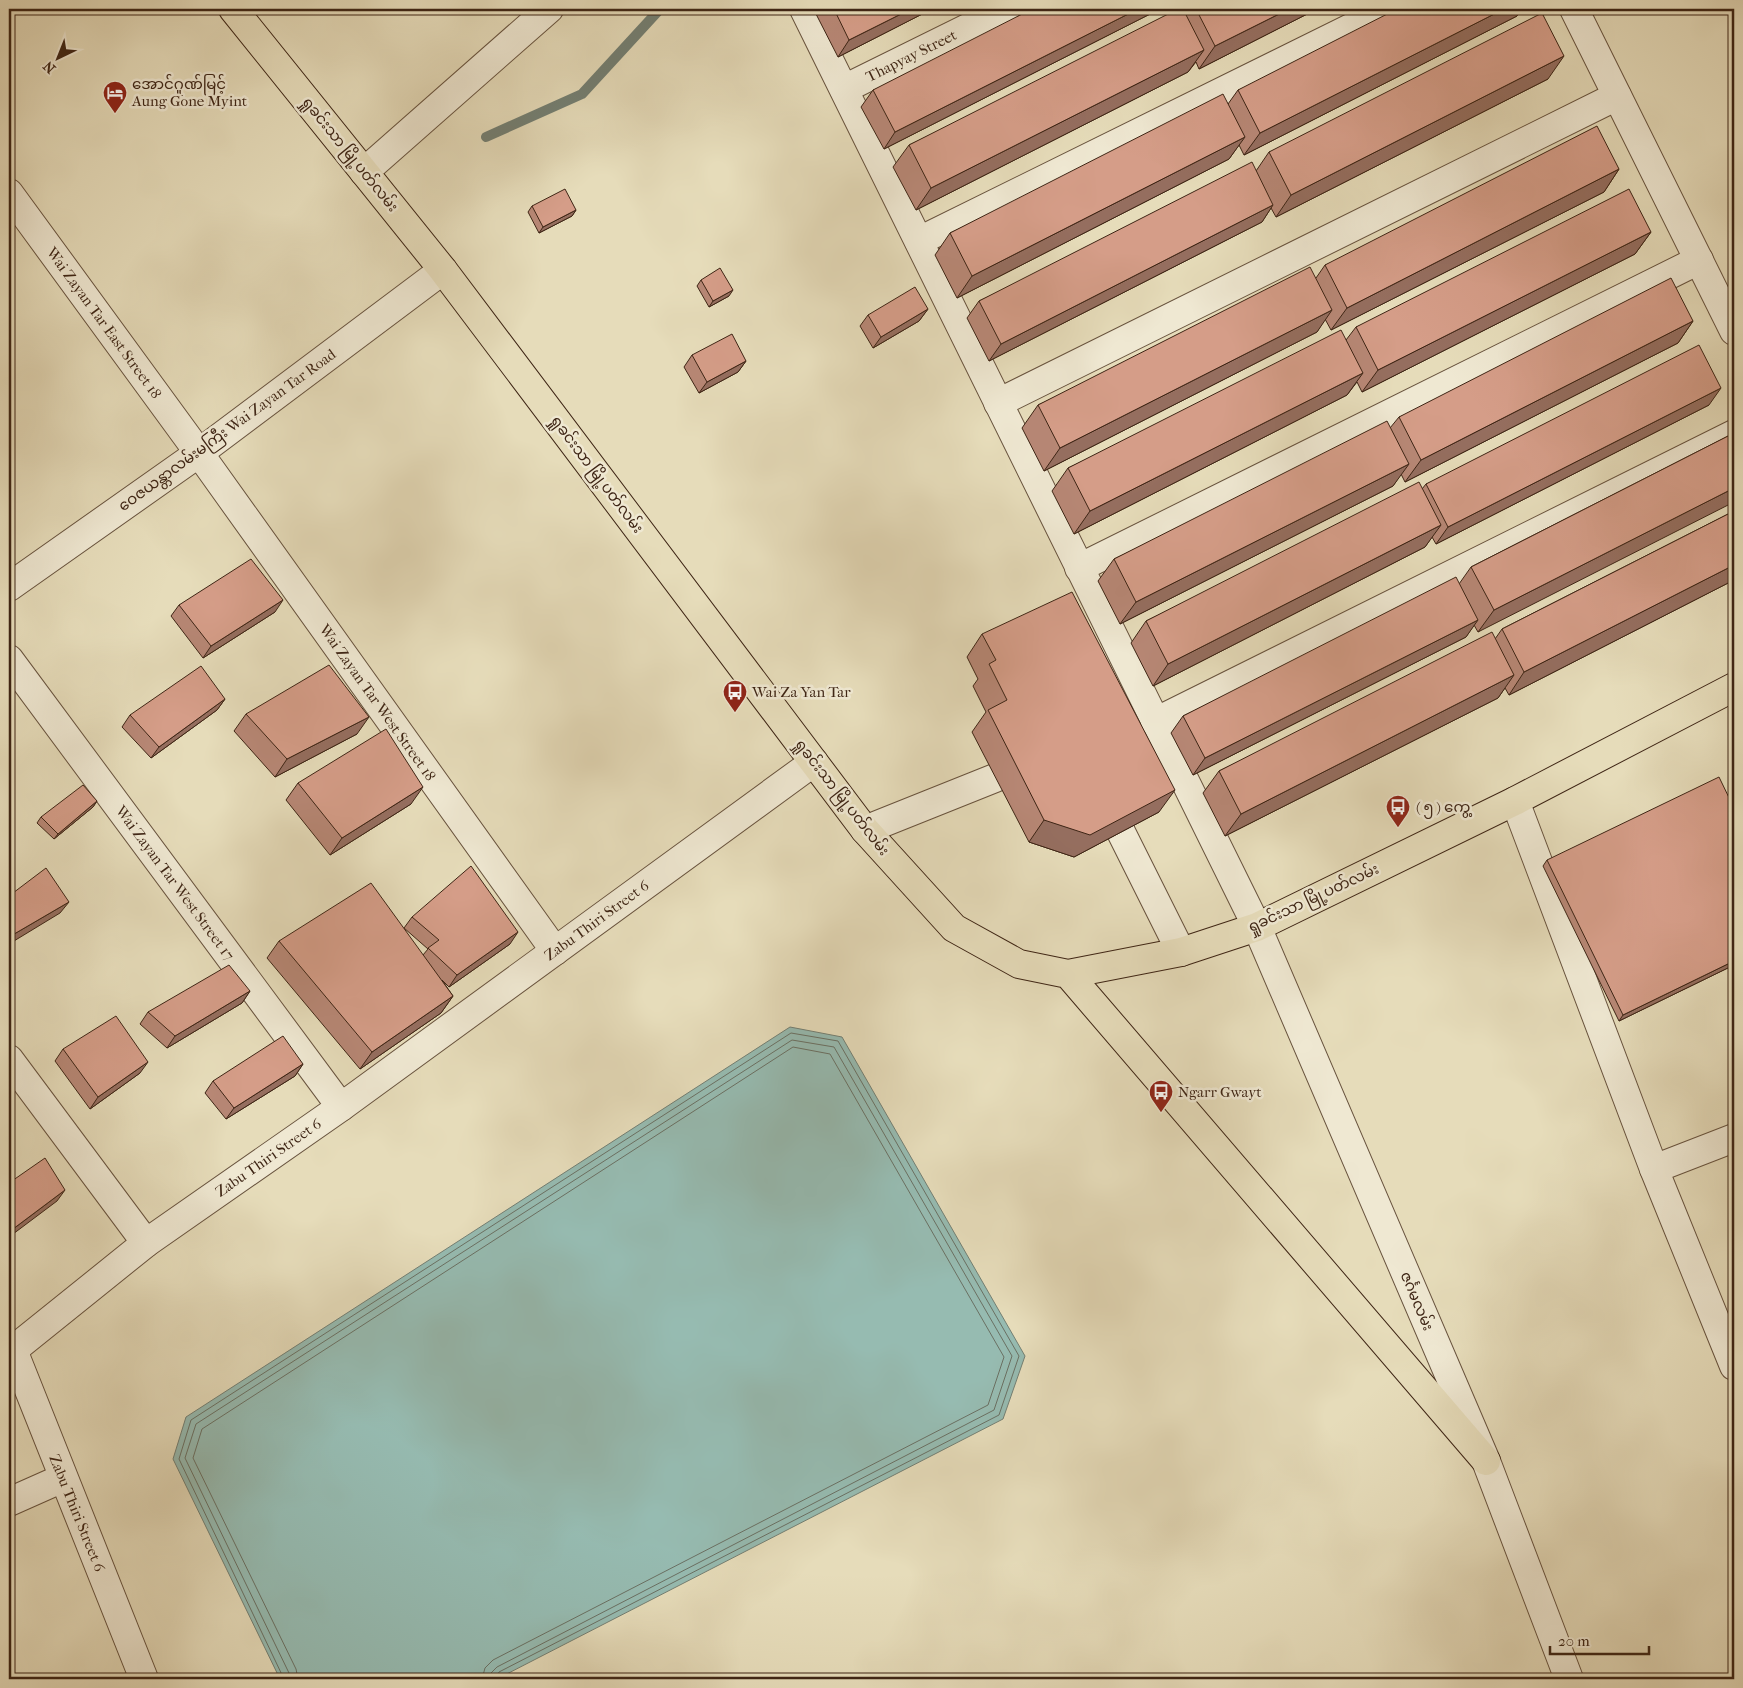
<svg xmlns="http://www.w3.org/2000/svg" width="1743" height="1688" font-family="'IM FELL French Canon','Noto Sans Myanmar',serif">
<rect width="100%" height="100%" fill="#e6dcba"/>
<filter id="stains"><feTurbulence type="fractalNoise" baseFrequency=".004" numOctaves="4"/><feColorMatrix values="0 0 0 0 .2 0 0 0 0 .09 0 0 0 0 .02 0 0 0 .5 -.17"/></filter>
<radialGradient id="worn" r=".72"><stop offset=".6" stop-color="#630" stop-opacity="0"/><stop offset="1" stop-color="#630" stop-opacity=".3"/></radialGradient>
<path fill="#96bbb1" stroke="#737f73" d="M 790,1027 L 842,1037 L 1025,1356 L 1003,1419 L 497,1679 L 280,1679 L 173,1459 L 186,1417 Z"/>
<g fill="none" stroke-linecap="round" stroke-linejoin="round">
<path stroke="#6a7063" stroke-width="1" d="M 284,1679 L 179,1459 L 191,1420 L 791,1033 L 838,1041 L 1019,1356 L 999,1415 L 499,1672 L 496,1679
M 291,1679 L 289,1673 L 185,1458 L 196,1424 L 792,1040 L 834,1047 L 1012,1356 L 994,1410 L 497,1667 L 491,1673 L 490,1679
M 298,1679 L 296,1669 L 193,1458 L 202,1429 L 793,1047 L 830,1054 L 1004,1357 L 988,1405 L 493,1660 L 485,1668 L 482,1679"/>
<path stroke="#737f73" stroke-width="10" d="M 486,137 L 582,94 L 660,9"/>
<defs>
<g id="minor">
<path d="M 804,9 L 1257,927 L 1486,1461 L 1569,1679"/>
<path d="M 1574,9 L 1734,331"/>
<path id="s1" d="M 844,89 L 1006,9"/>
<path d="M 364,172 L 549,9"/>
<path id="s2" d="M 9,193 L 199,453 L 555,951"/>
<path d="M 919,241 L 1389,9"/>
<path d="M 998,403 L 1617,96"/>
<path d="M 1079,568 L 1699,260"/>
<path d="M 9,587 L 199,453 L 443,270"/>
<path id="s3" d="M 9,659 L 341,1107"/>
<path d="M 1155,722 L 1734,434"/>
<path d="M 1515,801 L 1654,1169 L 1734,1366"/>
<path d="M 865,830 L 995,778"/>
<path d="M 1121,832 L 1181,952"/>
<path d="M 9,1059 L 146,1243"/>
<path d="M 1654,1169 L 1734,1138"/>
<path d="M 9,1502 L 63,1478"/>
<path id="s4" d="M 144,1679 L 13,1350 L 146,1243 L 341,1107 L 814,762"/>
</g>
<path id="major" d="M 233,9 L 443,270 L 865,830 L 954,928 L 1019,964 L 1068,974 L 1181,952 L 1257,927 L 1515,801 L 1734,687
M 1068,974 L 1486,1461"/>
</defs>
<use href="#minor" stroke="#68533e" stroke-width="30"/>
<use href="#major" stroke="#3e2515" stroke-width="30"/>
<use href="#minor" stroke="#efe8d2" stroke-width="28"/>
<use href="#major" stroke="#e6dcba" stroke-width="28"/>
</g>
<path fill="#b78775" stroke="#3e2515" d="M 820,9 L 932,9 L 838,57 L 816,14 Z
M 1189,9 L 1317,9 L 1199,69 L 1196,62 L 1188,72 L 916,210 L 893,167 L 909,145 L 1186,14 Z
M 1156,11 L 884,149 L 861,107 L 873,90 Z
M 1517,16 L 1244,155 L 1239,145 L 1229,159 L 957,298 L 935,255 L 950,233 L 1228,104 L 1238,90 Z
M 1548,79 L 1276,217 L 1271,208 L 1262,222 L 989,361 L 967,318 L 979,301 L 1256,171 L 1269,152 Z
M 1619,169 L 1604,192 L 1331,330 L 1325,319 L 1317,332 L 1044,471 L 1022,428 L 1038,405 L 1316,278 L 1325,265 Z
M 532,206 L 576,210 L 572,216 L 539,233 L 528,212 Z
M 1651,232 L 1635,254 L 1362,392 L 1357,382 L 1347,395 L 1074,534 L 1052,491 L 1068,468 L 1346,340 L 1356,327 Z
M 701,280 L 729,296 L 709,307 L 697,286 Z
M 928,309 L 919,321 L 873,348 L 860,326 L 868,315 Z
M 1693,321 L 1678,343 L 1405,482 L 1401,474 L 1393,486 L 1120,624 L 1098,581 L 1114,559 L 1390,428 L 1399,417 Z
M 692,355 L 746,361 L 738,372 L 699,393 L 684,367 Z
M 1709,405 L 1436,544 L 1432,537 L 1425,547 L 1153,686 L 1131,643 L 1146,621 L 1422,489 L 1426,484 Z
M 1734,433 L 1478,632 L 1474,625 L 1466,637 L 1193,775 L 1171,733 L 1183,716 L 1459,584 L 1471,567 Z
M 1734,511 L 1734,580 L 1509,695 L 1505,688 L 1498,698 L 1225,836 L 1203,793 L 1219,771 L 1495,639 L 1502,629 Z
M 179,605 L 275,612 L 203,658 L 171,616 Z
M 982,634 L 1159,812 L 1074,857 L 1029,842 L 972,732 L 986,712 L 973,686 L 978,679 L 967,657 Z
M 225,699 L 217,710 L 151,758 L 122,727 L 130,715 Z
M 246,714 L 357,734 L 275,777 L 234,731 Z
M 298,783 L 411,804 L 330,855 L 286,800 Z
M 97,801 L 93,807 L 54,839 L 37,823 L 41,817 Z
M 1547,860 L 1734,965 L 1619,1021 L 1543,866 Z
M 412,917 L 510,944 L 449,987 L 442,980 L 453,996 L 441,1013 L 360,1069 L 267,958 L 279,941 L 423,955 L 428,949 L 404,928 Z
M 250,991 L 242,1003 L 167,1048 L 140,1024 L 148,1012 Z
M 63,1049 L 140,1073 L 90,1109 L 55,1061 Z
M 303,1064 L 295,1076 L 226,1119 L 205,1093 L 213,1081 Z"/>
<path fill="#956e5f" stroke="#3e2515" d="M 911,9 L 932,9 L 838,57 L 849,40 Z
M 1138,9 L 1157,9 L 1156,11 L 884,149 L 895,132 Z
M 1289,9 L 1317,9 L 1199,69 L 1215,46 Z
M 1504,9 L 1522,9 L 1517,16 L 1244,155 L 1260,133 Z
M 1204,50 L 1188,72 L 916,210 L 931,188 Z
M 1564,56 L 1548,79 L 1276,217 L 1291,195 Z
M 1245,137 L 1229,159 L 957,298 L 972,276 Z
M 1619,169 L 1604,192 L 1331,330 L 1347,308 Z
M 1273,205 L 1262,222 L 989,361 L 1001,344 Z
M 576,210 L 572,216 L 539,233 L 543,227 Z
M 1651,232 L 1635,254 L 1362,392 L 1378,370 Z
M 733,290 L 729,296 L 709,307 L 713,301 Z
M 928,309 L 919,321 L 873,348 L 881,337 Z
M 1332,310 L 1317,332 L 1044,471 L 1060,448 Z
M 1693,321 L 1678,343 L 1405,482 L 1421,460 Z
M 746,361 L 738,372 L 699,393 L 707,382 Z
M 1363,373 L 1347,395 L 1074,534 L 1090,511 Z
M 1721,388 L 1709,405 L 1436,544 L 1448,527 Z
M 1409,464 L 1393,486 L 1120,624 L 1136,602 Z
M 1734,488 L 1734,502 L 1478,632 L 1494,610 Z
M 1441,525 L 1425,547 L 1153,686 L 1168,664 Z
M 1734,565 L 1734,580 L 1509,695 L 1524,672 Z
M 283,600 L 275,612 L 203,658 L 211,646 Z
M 1478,620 L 1466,637 L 1193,775 L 1205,758 Z
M 1514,675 L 1498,698 L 1225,836 L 1241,814 Z
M 225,699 L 217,710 L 151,758 L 159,747 Z
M 369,717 L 357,734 L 275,777 L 287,759 Z
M 423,787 L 411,804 L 330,855 L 342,838 Z
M 1175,790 L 1159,812 L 1074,857 L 1029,842 L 1044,820 Z
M 97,801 L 93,807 L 54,839 L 58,834 Z
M 69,902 L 60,913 L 9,944 L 9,937 Z
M 518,932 L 510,944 L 449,987 L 457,975 Z
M 1734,961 L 1734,965 L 1619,1021 L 1623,1015 Z
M 250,991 L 242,1003 L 167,1048 L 175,1036 Z
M 453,996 L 441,1013 L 360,1069 L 372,1052 Z
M 148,1062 L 140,1073 L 90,1109 L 98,1097 Z
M 303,1064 L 295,1076 L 226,1119 L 234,1108 Z
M 65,1190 L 57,1201 L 9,1237 L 9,1232 Z"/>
<path fill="#d59d88" stroke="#3e2515" d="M 834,9 L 911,9 L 849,40 Z
M 1032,9 L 1138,9 L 895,132 L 873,90 Z
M 1178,9 L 1183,9 L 1204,50 L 931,188 L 909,145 Z
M 1196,9 L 1289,9 L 1215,46 Z
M 1397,9 L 1504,9 L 1260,133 L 1238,90 Z
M 1542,13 L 1564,56 L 1291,195 L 1269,152 Z
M 1223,94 L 1245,137 L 972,276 L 950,233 Z
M 1597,126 L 1619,169 L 1347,308 L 1325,265 Z
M 1252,162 L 1273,205 L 1001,344 L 979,301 Z
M 565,189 L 576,210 L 543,227 L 532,206 Z
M 1629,189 L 1651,232 L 1378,370 L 1356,327 Z
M 1310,267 L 1332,310 L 1060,448 L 1038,405 Z
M 720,268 L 733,290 L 713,301 L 701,280 Z
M 1671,278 L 1693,321 L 1421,460 L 1399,417 Z
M 915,287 L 928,309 L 881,337 L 868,315 Z
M 1341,330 L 1363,373 L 1090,511 L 1068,468 Z
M 732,334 L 746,361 L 707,382 L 692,355 Z
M 1699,345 L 1721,388 L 1448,527 L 1426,484 Z
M 1387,421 L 1409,464 L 1136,602 L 1114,559 Z
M 1734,433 L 1734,488 L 1494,610 L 1471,567 Z
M 1419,482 L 1441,525 L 1168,664 L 1146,621 Z
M 1734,511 L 1734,565 L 1524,672 L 1502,629 Z
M 251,559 L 283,600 L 211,646 L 179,605 Z
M 1456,577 L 1478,620 L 1205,758 L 1183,716 Z
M 1072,592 L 1175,790 L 1090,835 L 1044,820 L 988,710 L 1007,700 L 989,664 L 996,660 L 982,634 Z
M 1492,632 L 1514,675 L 1241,814 L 1219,771 Z
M 329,665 L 369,717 L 287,759 L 246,714 Z
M 201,666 L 225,699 L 159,747 L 130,715 Z
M 386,729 L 423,787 L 342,838 L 298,783 Z
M 1719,777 L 1734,808 L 1734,961 L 1623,1015 L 1547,860 Z
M 83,785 L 97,801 L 58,834 L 41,817 Z
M 471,866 L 518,932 L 457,975 L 428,948 L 439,940 L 412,917 Z
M 46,868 L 69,902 L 9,937 L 9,896 Z
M 371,883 L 453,996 L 372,1052 L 279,941 Z
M 229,965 L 250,991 L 175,1036 L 148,1012 Z
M 116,1016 L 148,1062 L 98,1097 L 63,1049 Z
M 283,1036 L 303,1064 L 234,1108 L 213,1081 Z
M 45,1158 L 65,1190 L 9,1232 L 9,1183 Z"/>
<defs>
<symbol id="hotel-pin" viewBox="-11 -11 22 30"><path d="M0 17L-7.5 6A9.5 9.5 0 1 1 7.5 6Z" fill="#8f2418" stroke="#efe8d2"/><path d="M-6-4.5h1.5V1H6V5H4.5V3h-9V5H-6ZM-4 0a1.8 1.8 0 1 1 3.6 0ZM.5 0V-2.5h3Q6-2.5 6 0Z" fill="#fff"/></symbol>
<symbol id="bus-pin" viewBox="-11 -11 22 30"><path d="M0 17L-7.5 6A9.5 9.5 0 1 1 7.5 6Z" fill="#8f2418" stroke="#efe8d2"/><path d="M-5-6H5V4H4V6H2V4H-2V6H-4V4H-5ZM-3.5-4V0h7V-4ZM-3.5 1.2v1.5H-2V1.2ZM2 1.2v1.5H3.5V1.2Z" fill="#fff"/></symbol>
</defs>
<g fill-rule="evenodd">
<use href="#hotel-pin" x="101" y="79" width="28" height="38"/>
<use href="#bus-pin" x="721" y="678" width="28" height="38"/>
<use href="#bus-pin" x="1384" y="793" width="28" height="38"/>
<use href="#bus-pin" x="1147" y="1078" width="28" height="38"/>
</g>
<g text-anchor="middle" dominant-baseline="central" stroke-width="5" stroke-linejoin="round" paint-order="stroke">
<g font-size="15" fill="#3e2515" stroke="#efe8d2">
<text stroke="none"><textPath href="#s1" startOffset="75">Thapyay Street</textPath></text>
<text transform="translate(350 154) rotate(51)">ရှုခင်းသာ မြို့ပတ်လမ်း</text>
<text stroke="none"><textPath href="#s2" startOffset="161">Wai Zayan Tar East Street 18</textPath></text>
<text transform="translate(227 430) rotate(-36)">ဝေဇယန္တာလမ်းမကြီး Wai Zayan Tar Road</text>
<text transform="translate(597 474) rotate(53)">ရှုခင်းသာ မြို့ပတ်လမ်း</text>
<text stroke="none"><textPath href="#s2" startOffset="629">Wai Zayan Tar West Street 18</textPath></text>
<text transform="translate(842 797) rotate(52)">ရှုခင်းသာ မြို့ပတ်လမ်း</text>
<text stroke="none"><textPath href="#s3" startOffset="279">Wai Zayan Tar West Street 17</textPath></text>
<text transform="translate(1313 898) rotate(-25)">ရှုခင်းသာ မြို့ပတ်လမ်း</text>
<text stroke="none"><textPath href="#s4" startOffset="1079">Zabu Thiri Street 6</textPath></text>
<text stroke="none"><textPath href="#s4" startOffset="674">Zabu Thiri Street 6</textPath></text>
<text transform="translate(1417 1301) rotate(67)">ဇင်္ဂမလမ်း</text>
<text transform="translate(77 1513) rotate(68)">Zabu Thiri Street 6</text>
</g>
<g font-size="15" fill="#3e2515" stroke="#efe8d2" text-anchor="start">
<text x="132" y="84">အောင်ဂူဏ်မြင့်<tspan x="132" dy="17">Aung Gone Myint</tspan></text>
<text x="752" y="692">Wai Za Yan Tar</text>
<text x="1416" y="807">( ၅ ) ကွေ့</text>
<text x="1178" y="1092">Ngarr Gwayt</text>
</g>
</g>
<rect width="1743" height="1688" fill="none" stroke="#e6dcba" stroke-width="30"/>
<rect x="10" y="10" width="1723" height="1668" fill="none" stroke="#3e2515" stroke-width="2.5"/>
<rect x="15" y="15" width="1713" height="1658" fill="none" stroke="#3e2515"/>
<g transform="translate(58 58) rotate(223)" stroke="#efe8d2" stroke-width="4" paint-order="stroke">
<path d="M0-4L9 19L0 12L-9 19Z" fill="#3e2515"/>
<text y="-8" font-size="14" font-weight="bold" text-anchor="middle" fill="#3e2515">N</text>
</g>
<path d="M1550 1646v8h99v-8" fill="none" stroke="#3e2515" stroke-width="2.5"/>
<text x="1558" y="1646" font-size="15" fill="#3e2515" stroke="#efe8d2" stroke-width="4" paint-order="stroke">20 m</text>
<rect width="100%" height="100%" filter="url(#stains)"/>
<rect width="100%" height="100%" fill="url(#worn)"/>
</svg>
